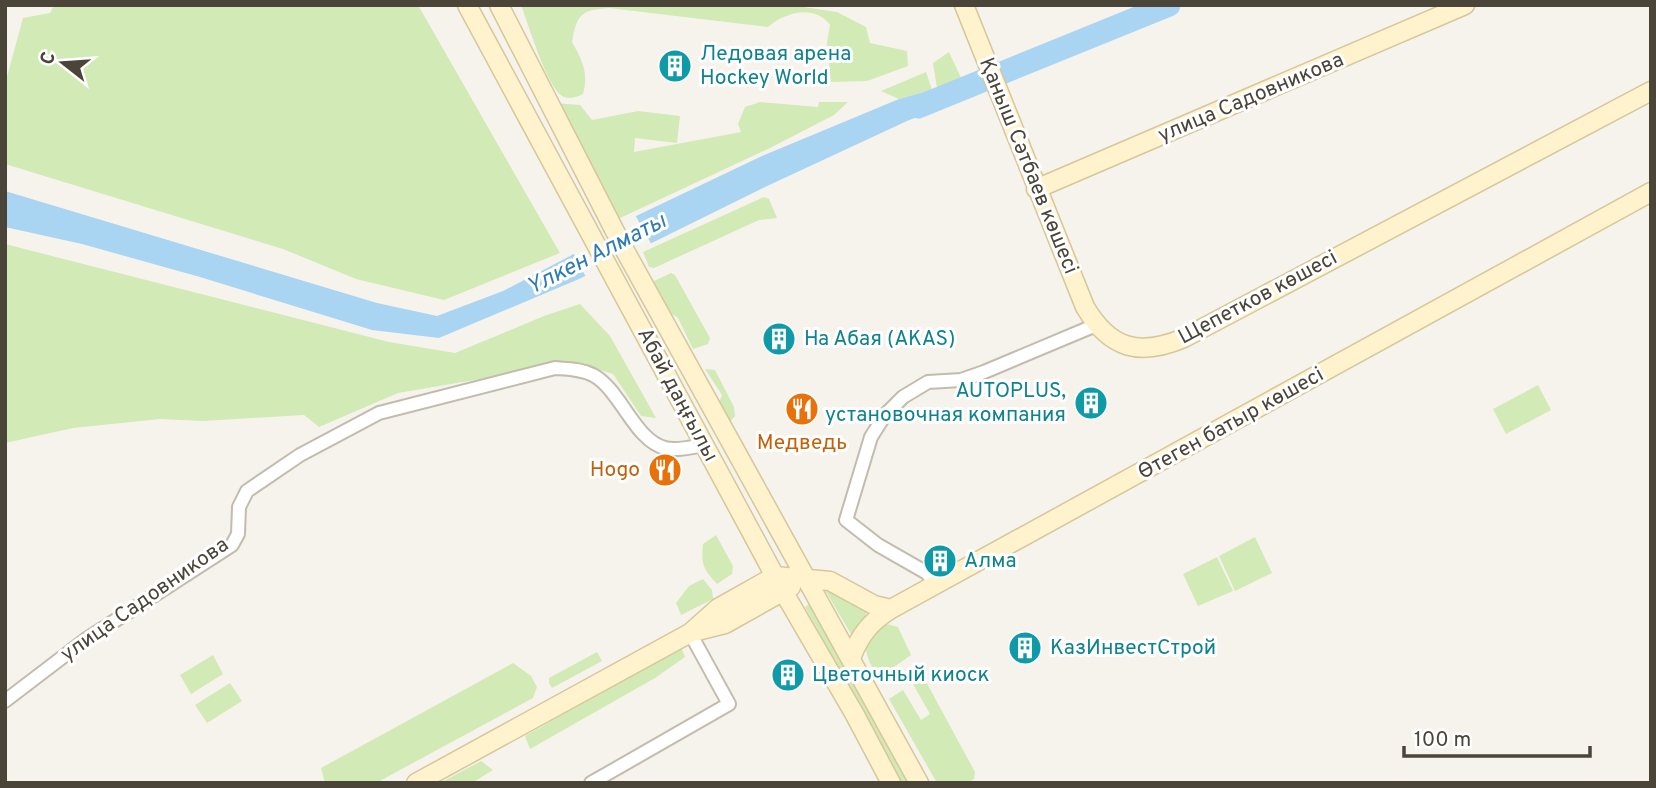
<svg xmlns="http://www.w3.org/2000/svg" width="1656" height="788" font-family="Overpass,sans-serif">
<rect width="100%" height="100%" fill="#f6f3ec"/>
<path fill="#d2eab5" d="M 54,5 L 418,5 L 560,253 L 444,300 L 356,279 L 283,249 L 5,164 L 5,84 L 23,18 L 50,13 Z
M 521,5 L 790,5 L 837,12 L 866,27 L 870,43 L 907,51 L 908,66 L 867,81 L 831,82 L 827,43 L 830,25 C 815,4 785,12 768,27 L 609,8 C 580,10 577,15 572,42 C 582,60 589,73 583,94 C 576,97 570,100 562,96 C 546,85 529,26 521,5 Z
M 949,52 L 961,78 L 937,88 L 933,63 Z
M 926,72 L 932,90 L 899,99 L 881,91 Z
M 760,102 L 818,107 L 819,102 L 848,102 L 834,115 L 768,149 L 618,219 L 616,211 L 555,103 L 580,105 L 592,120 L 638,111 L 680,116 L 677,143 L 635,138 L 634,152 L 741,132 L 738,124 L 745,107 Z
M 764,197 L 769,199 L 777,218 L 759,220 L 654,268 L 649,267 L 643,252 Z
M 5,244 L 389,342 L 455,353 L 544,316 L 580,304 L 610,336 L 656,418 L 641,416 L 613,374 L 576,363 L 398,393 L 319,427 L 304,415 L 203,421 L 160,419 L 73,428 L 5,443 Z
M 671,273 L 675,275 L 710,338 L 708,344 L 693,349 L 678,318 L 667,311 L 652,282 Z
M 705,369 L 715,370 L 734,407 L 735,416 L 728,424 L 717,408 L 722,395 Z
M 1538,385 L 1551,410 L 1506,434 L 1493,409 Z
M 716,535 L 733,566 L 732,574 L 717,584 C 703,569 701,565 703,544 Z
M 1255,537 L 1272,573 L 1235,591 L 1219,556 Z
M 1217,557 L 1233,591 L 1198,606 L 1183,574 Z
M 703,579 L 712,590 L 713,599 L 681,615 L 676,603 L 689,586 Z
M 824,588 L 844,595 L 866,612 L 866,618 L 852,636 Z
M 811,603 L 910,783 L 902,783 L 805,607 Z
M 887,624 L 898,627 L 911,655 L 878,678 C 863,651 858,641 887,624 Z
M 682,649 L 685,657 L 655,678 L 530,749 L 525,736 L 630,676 Z
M 597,652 L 602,661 L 552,688 L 549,683 L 549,678 Z
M 213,655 L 223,674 L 191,694 L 180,675 Z
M 513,663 L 531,676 L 537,687 L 533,698 L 376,783 L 325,783 L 321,768 Z
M 924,678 L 975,772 L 974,779 L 967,783 L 937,783 L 889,699 L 903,690 L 921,720 L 930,714 L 913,684 Z
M 230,683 L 242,701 L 207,723 L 195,705 Z
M 481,761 L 493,770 L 472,783 L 440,783 Z"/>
<path fill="#a9d4f2" d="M 943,87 L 950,104 L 907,121 L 765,187 L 579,279 L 439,338 L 372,330 L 200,277 L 82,244 L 5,227 L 5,191 L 377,303 L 437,316 L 503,291 L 570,256 L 636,216 L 762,156 L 899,99 Z"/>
<path fill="#f6f3ec" d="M 634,213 L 653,247 L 587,279 L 572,251 Z"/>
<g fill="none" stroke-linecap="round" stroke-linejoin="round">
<path stroke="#a9d4f2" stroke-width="23" d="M 918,107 L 1169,5"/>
<defs>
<path id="street" d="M 935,585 L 927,573 L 878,545 L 846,520 L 871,437 L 885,415 L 903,397 L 928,382 L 961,380 L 984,372 L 1096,325
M 5,701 L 85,640 L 232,545 L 238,534 L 239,507 L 247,491 L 300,455 L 379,413 L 555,368 C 568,369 581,369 593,375 C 621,390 634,440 665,448 C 677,451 692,447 704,445
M 591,783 L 729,704 L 690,633"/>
<path id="secondary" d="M 467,5 L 783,591 L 855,715 L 891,783
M 499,5 L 623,247 L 919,783
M 964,5 L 1085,307 C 1110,349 1139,357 1184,338 L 1651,91
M 1036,189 L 1465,5
M 693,632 L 725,624 L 791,587
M 851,658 C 860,635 870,622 891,609 L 1651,192
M 416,783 L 690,633 L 718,608 L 775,576 L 830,581 L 874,605 L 891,609"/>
</defs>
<use href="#street" stroke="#c2bbae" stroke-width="16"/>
<use href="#secondary" stroke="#d6c79b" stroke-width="21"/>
<use href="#street" stroke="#fff" stroke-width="12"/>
<use href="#secondary" stroke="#fff3cd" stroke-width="18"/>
</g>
<defs>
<symbol id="building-disc" viewBox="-11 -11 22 22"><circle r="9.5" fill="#0f9aa8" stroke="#fff"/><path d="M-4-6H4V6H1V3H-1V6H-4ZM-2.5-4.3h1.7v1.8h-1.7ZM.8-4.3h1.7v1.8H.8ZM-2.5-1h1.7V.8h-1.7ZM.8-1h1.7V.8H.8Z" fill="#fff"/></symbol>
<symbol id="restaurant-disc" viewBox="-11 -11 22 22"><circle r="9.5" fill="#e8710a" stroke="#fff"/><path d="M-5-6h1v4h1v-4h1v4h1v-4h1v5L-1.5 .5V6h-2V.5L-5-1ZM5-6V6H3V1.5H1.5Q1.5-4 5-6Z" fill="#fff"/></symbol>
</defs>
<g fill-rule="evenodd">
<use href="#building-disc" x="656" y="47" width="38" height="38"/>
<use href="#building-disc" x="760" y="320" width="38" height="38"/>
<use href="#building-disc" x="1072" y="384" width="38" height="38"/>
<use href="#restaurant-disc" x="783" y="390" width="38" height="38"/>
<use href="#restaurant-disc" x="646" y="451" width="38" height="38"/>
<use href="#building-disc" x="921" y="542" width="38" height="38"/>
<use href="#building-disc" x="1006" y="629" width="38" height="38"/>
<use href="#building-disc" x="769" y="656" width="38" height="38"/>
</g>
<g text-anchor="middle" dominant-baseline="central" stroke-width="6" stroke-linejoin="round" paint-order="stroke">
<g font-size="21" fill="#0d838f" stroke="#fff" text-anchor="start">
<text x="700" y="54">Ледовая арена<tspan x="700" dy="24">Hockey World</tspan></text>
<text x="804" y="339">На Абая (AKAS)</text>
<text x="1066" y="391" text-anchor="end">AUTOPLUS,<tspan x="1066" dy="24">установочная компания</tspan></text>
<text x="964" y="561">Алма</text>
<text x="1050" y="648">КазИнвестСтрой</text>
<text x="812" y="675">Цветочный киоск</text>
</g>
<g font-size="21" fill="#4b4439" stroke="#fff">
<text transform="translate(1251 98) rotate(-23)">улица Садовникова</text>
<text transform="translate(1028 166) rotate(68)">Қаныш Сәтбаев көшесі</text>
<text transform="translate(1258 298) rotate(-28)">Щепетков көшесі</text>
<text transform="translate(677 395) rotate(62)">Абай даңғылы</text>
<text transform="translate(1231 424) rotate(-29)">Өтеген батыр көшесі</text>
<text transform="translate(145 600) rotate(-35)">улица Садовникова</text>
</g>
<g font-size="21" fill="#c56008" stroke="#fff">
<text x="802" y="443">Медведь</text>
<text x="640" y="470" text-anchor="end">Hogo</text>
</g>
<g font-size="23" font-style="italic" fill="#2e7ab2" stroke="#fff">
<text transform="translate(597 255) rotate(-27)">Үлкен Алматы</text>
</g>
</g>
<rect width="1656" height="788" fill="none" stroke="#4b4439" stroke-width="14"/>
<g transform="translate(63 63) rotate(287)" stroke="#ffffff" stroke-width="5" paint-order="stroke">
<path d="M0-5L12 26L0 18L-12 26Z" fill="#4b4439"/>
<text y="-10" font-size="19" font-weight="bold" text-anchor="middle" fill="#4b4439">С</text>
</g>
<path d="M1404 746v10h186v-10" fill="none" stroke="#4b4439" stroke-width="3.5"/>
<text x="1414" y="746" font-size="21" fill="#4b4439" stroke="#ffffff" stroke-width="5" paint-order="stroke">100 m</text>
</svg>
